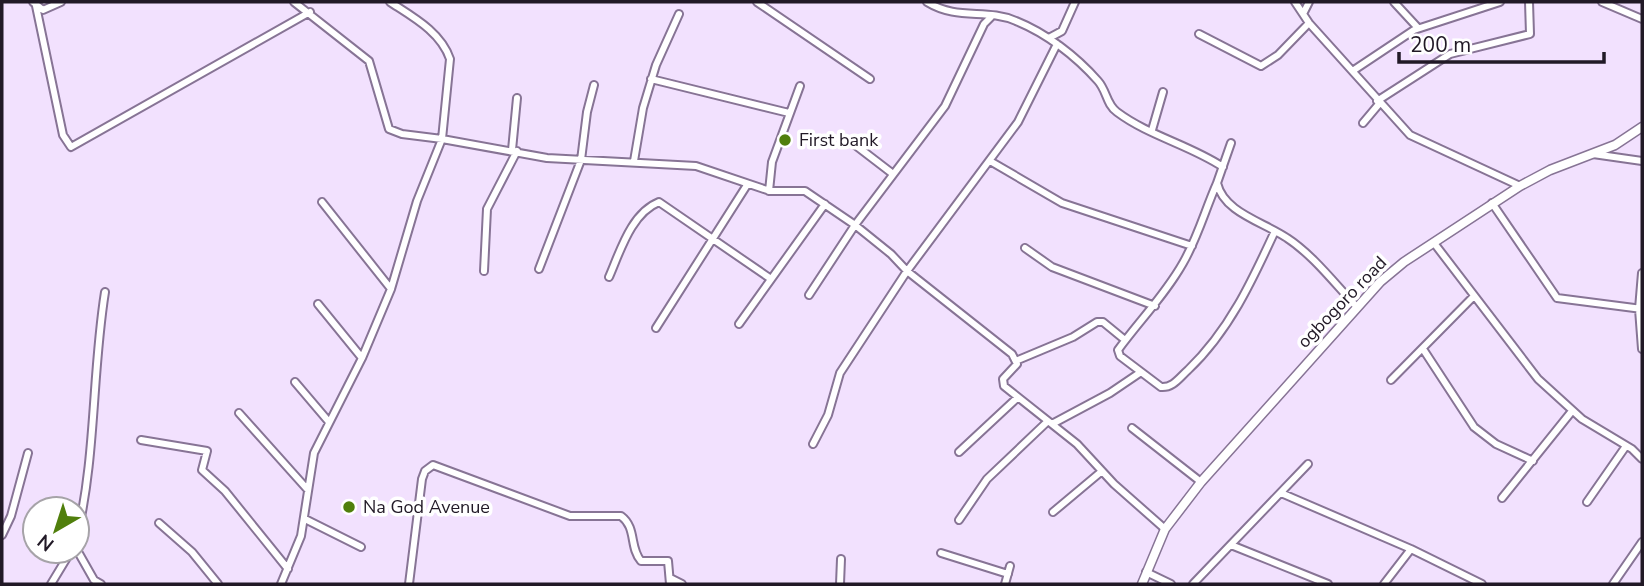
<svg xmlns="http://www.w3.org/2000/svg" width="1644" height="586" font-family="'Nunito Sans',sans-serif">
<rect width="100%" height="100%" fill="#f2e1fe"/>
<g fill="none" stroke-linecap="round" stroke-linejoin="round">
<defs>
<path id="minor" d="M 33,2 L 43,10 L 61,2
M 390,2 C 413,17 441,32 450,59 L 442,139 L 547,158 L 696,166 L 770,191 L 805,191 L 855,225 L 891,254 L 907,271 L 1012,354 L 1017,364 L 1003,379 L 1004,386 L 1077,444 L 1114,484 L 1165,529
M 757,2 L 870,79
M 927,2 C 958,21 986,8 1016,21 C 1046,33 1076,56 1098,81 C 1107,91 1106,104 1117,112 C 1149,136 1190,145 1223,167
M 1295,2 L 1309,23 L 1410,135 L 1520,186
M 1394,2 L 1418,28
M 1602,2 L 1642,19
M 36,6 L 63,135 L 71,147 L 310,12
M 1303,14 L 1309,2
M 1199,34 L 1261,66 L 1278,55 L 1309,23
M 1049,38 L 1062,31 L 1075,2
M 1354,70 L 1414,30 L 1500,2
M 651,79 L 789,113
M 1377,101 L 1450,54 L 1530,34 L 1529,2
M 1363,123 L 1379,104
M 1152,130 L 1163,92
M 850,141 L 893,174
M 1231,143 L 1217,183 C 1224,213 1264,222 1287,238 C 1313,255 1335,284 1356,306
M 512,150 L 517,98
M 1593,154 L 1642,161
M 634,161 L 643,108 L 656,65 L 679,14
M 990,161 L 1062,203 L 1192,246
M 1217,183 C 1205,210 1198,237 1183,263 C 1165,295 1140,320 1118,350 L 1120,356 L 1161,387 C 1173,388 1179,378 1188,370 C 1229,331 1252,281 1275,231
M 769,191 L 772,162 L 800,86
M 322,202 L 391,289
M 1492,203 L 1557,298 L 1642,309
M 1434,243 L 1538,379 L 1582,419 L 1632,449 L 1642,459
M 1025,248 L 1052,267 L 1155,306
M 539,269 L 581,160 L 587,112 L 594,85
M 484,271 L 487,209 L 517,151
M 1642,273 L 1639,309 L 1642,349
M 609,277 C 620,252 631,213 659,202 L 771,279
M 809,295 L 855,225 L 945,106 L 984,24 L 991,17
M 318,304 L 362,358
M 739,324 L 825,204
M 656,328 L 747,185
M 1423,349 L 1474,427 L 1496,444 L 1533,461
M 1018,360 L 1073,337 L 1097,322 L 1103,322 L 1125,340
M 1391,380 L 1473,297
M 295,382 L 329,422
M 239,413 L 308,490
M 1052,424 L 1110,393 L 1141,372
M 1132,428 L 1201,482
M 141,440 L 207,451 L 202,470 L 225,491 L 288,569
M 813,444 L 828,415 L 840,373 L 907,271 L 1018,122 L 1057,44
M 959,452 L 1017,398
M 1281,493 L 1411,549 L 1384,584
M 1502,498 L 1572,411
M 1587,502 L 1626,446
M 1053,512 L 1102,471
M 305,519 L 361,547
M 959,520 L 987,479 L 1048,421
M 159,523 L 192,552 L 218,584
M 2,535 L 11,516 L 28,453
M 77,536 C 96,456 92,373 105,292
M 1231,545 L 1328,584
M 1411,549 L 1482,584
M 77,550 L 94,580 L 101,584
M 941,553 L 1008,574
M 1146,572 L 1171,584
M 670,578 L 682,584
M 51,584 L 71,551
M 281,584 L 301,536 L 314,453 L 362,358 L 391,289 L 417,201 L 442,139 L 402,134 L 389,129 L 369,61 L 294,2
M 409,584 L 422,479 L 425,471 L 433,465 L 570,516 L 621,516 C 637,528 629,547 641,561 L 668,561 L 670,584
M 840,584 L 841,559
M 1005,584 L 1010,566
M 1193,584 L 1308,464
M 1613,584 L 1642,542"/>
<path id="tertiary" d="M 1142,584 L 1165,529 L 1201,482 L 1380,282 L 1404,262 L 1520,186 L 1550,170 L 1615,145 L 1642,127"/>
</defs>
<use href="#minor" stroke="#877495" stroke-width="10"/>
<use href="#tertiary" stroke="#877495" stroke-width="11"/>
<use href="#minor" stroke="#fff" stroke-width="6"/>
<use href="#tertiary" stroke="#fff" stroke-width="8"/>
</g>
<g fill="#507f0c" stroke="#fff" stroke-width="2.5">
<circle cx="785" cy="140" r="7"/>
<circle cx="349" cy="507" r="7"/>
</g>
<g text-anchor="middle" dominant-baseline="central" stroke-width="7" stroke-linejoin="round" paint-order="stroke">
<g font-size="18" fill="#211926" stroke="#fff" text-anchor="start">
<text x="799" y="140">First bank</text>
<text x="363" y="507">Na God Avenue</text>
</g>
<g font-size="18" fill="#211926" stroke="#fff">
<text transform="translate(1342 302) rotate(-46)">ogbogoro road</text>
</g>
</g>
<rect width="1644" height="586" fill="none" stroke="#211926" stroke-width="7"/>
<g transform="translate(56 530) rotate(219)"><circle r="33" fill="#ffffff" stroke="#a6a3a8" stroke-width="2"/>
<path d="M0-5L12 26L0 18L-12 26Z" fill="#507f0c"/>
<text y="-10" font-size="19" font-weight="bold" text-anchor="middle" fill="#211926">N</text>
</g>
<path d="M1399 52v10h205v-10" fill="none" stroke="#211926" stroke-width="3.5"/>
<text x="1410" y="52" font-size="21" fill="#211926" stroke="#ffffff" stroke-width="5" paint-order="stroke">200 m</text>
</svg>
